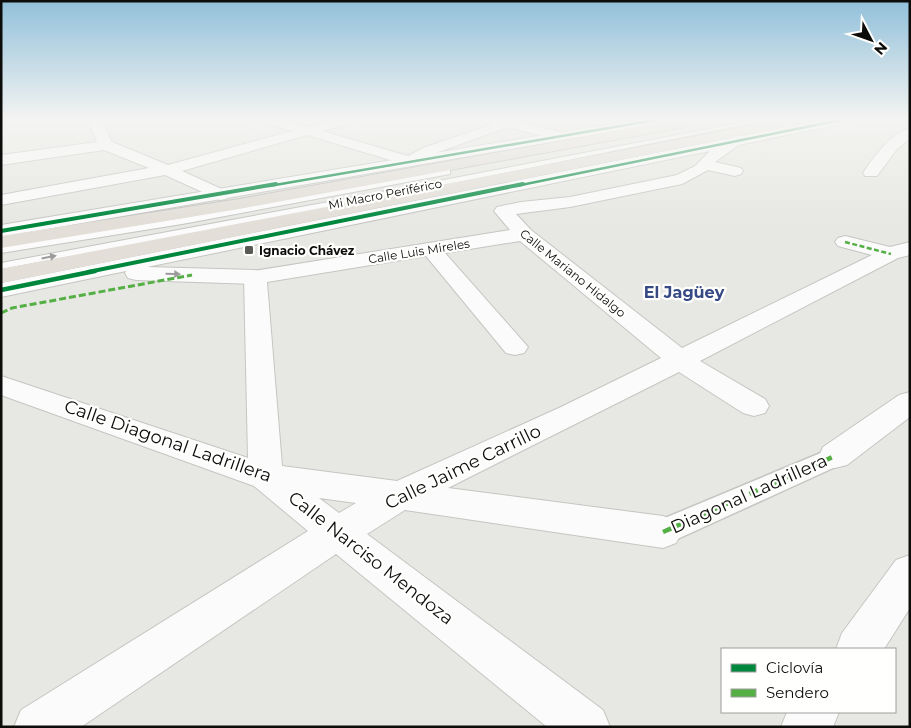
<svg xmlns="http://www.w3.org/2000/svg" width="911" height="728" font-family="Montserrat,sans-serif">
<rect width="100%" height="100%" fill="#e7e7e3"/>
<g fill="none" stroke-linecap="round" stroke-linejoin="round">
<defs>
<path id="service" d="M 761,119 L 772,119 L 355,203 L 1,269 L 1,263 L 355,197 Z
M 447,170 L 450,170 L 450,174 L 182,224 L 1,253 L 1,247 L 182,218 Z"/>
<path id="pedestrian" d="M 835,447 L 844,449 L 848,456 L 844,463 L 673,541 L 663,544 L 653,541 L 648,532 L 653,523 Z"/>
<path id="minor" d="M 88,119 L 100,119 L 112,142 L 168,165 L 292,131 L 261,122 L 260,119 L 279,119 L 308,127 L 338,119 L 357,119 L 356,122 L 322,131 L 408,156 L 423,148 L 493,124 L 491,121 L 492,119 L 525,119 L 521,123 L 564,133 L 566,136 L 559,140 L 508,127 L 433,154 L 410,166 L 307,135 L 182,171 L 226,191 L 229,195 L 226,199 L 220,200 L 165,175 L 1,205 L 1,195 L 149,168 L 104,150 L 1,165 L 1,155 L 97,142 Z
M 910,128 L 910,139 L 897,149 L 877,176 L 865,176 L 863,173 C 874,157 890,133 910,128 Z
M 738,135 L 745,139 L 743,142 L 715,162 L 741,168 L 743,171 L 741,174 L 735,176 L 708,170 L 682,184 L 570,207 L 516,214 L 531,230 L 682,348 L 872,255 L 838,246 L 835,242 L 838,238 L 845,236 L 890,247 L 910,242 L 910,255 L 898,258 L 700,361 L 765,399 L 769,406 L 765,413 L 754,416 L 743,413 L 679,372 L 448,488 L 663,516 L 676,521 L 682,532 L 676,543 L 663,548 L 405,510 L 367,534 L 603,710 L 610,727 L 547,727 L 336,554 L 81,727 L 14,727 L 21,710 L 308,531 L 254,486 L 1,395 L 1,376 L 248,458 L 244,277 L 247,272 L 510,230 L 494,211 L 497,207 L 521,202 L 570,197 L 677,175 L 695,166 L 712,149 ZM 520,241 L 661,358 L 561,407 L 397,481 L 282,466 L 267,282 L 426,256 L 506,353 L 515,355 L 524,353 L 528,347 L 445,253 ZM 319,498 L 356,503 L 339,513 Z
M 910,392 L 910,417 L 847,465 L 835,468 L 823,465 L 819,456 L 823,447 L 899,395 Z
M 910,555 L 910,608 L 884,649 L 836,649 L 842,633 L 896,560 Z
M 787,712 L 839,712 L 833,727 L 781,727 Z"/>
<path id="tertiary" d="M 640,119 L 667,119 L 661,123 L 1,237 L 1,225 Z
M 827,119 L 851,119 L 845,123 L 147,267 L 255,270 L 263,272 L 266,277 L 263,282 L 255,284 L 136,280 L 128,278 L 125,273 L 126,271 L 1,297 L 1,283 Z"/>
<path id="trunk" d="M 786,119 L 810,119 L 804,123 L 1,283 L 1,269 Z
M 679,120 L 686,124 L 684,127 L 239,209 L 1,248 L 1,236 L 239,199 Z"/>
</defs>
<use href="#service" stroke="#c5c5c2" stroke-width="2"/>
<use href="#pedestrian" stroke="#c5c5c2" stroke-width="3"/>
<use href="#minor" stroke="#c5c5c2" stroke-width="2"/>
<use href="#tertiary" stroke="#c5c5c2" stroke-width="2"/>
<use href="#trunk" stroke="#c1c1bf" stroke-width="2"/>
<use href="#service" fill="#fbfbfb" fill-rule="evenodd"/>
<use href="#pedestrian" fill="#fbfbfb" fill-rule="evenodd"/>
<use href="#minor" fill="#fbfbfb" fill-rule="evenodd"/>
<use href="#tertiary" fill="#fbfbfb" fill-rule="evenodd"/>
<use href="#trunk" fill="#e3dfd8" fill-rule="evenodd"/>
<path stroke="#54b044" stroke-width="2.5" stroke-dasharray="5 2.5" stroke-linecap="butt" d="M 845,242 L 891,254"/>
<path stroke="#54b044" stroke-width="3" stroke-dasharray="7 3" stroke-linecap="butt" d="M 1,313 L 12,308 L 192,275"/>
<path stroke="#54b044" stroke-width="4.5" stroke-dasharray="9 4.5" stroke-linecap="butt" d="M 663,532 L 835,456"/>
<defs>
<path id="cycleway-far2" d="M 269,186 L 661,119
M 516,186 L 845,119"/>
<path id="cycleway-far1" d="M 1,231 L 276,184
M 88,272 L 523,184"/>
<path id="cycleway" d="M 1,290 L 95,271"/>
</defs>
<use href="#cycleway-far2" stroke="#fffffe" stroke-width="4.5"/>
<use href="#cycleway-far1" stroke="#fffffe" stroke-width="5.5"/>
<use href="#cycleway" stroke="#fffffe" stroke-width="8"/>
<use href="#cycleway-far2" stroke="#00873e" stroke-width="2.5"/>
<use href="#cycleway-far1" stroke="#00873e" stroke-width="4"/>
<use href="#cycleway" stroke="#00873e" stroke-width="4.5"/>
</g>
<defs><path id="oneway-solid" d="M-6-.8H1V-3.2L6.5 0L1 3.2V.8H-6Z" transform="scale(1.25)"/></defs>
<g fill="#9b9c9b">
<use href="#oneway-solid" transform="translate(49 257) rotate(-11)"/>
<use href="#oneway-solid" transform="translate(173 274) rotate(2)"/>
</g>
<linearGradient id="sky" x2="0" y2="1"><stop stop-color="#91c0da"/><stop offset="0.54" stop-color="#f4f4f2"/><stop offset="1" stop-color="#f4f4f2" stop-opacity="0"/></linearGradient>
<rect width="911" height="221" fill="url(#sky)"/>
<rect fill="#595956" stroke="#fffffe" stroke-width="2" x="244" y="245" width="10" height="10" rx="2.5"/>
<g text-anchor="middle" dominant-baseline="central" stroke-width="4.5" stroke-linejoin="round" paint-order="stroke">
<g font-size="12" fill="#0c0d0a" stroke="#fffffe">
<text transform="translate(385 194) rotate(-11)">Mi Macro Periférico</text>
<text transform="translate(419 251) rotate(-9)">Calle Luis Mireles</text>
<text transform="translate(573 273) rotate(39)">Calle Mariano Hidalgo</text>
</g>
<g font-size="12" font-weight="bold" fill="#0c0d0a" stroke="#fffffe" text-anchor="start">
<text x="259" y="250">Ignacio Chávez</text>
</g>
<g font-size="16" font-weight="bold" fill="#364984" stroke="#fffffe">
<text x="684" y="292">El Jagüey</text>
</g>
<g font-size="18" fill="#0c0d0a" stroke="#fffffe">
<text transform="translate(168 441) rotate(19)">Calle Diagonal Ladrillera</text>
<text transform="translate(463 467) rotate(-26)">Calle Jaime Carrillo</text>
<text transform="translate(749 494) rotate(-24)">Diagonal Ladrillera</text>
<text transform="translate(371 558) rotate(38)">Calle Narciso Mendoza</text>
</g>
</g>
<rect width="911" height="728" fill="none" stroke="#0c0d0a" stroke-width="5"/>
<rect x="721" y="648" width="175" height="65" fill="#fffffe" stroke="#9e9e9c"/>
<rect x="731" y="664" width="25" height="8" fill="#00873e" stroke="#9e9e9c"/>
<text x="766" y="673" font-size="15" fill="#0c0d0a">Ciclovía</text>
<rect x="731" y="689" width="25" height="8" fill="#54b044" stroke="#9e9e9c"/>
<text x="766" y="698" font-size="15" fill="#0c0d0a">Sendero</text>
<g transform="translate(871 40) rotate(131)" stroke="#fffffe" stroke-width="4" paint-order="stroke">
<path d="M0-4L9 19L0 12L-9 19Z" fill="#0c0d0a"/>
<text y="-8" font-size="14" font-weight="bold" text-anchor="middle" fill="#0c0d0a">N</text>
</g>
</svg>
